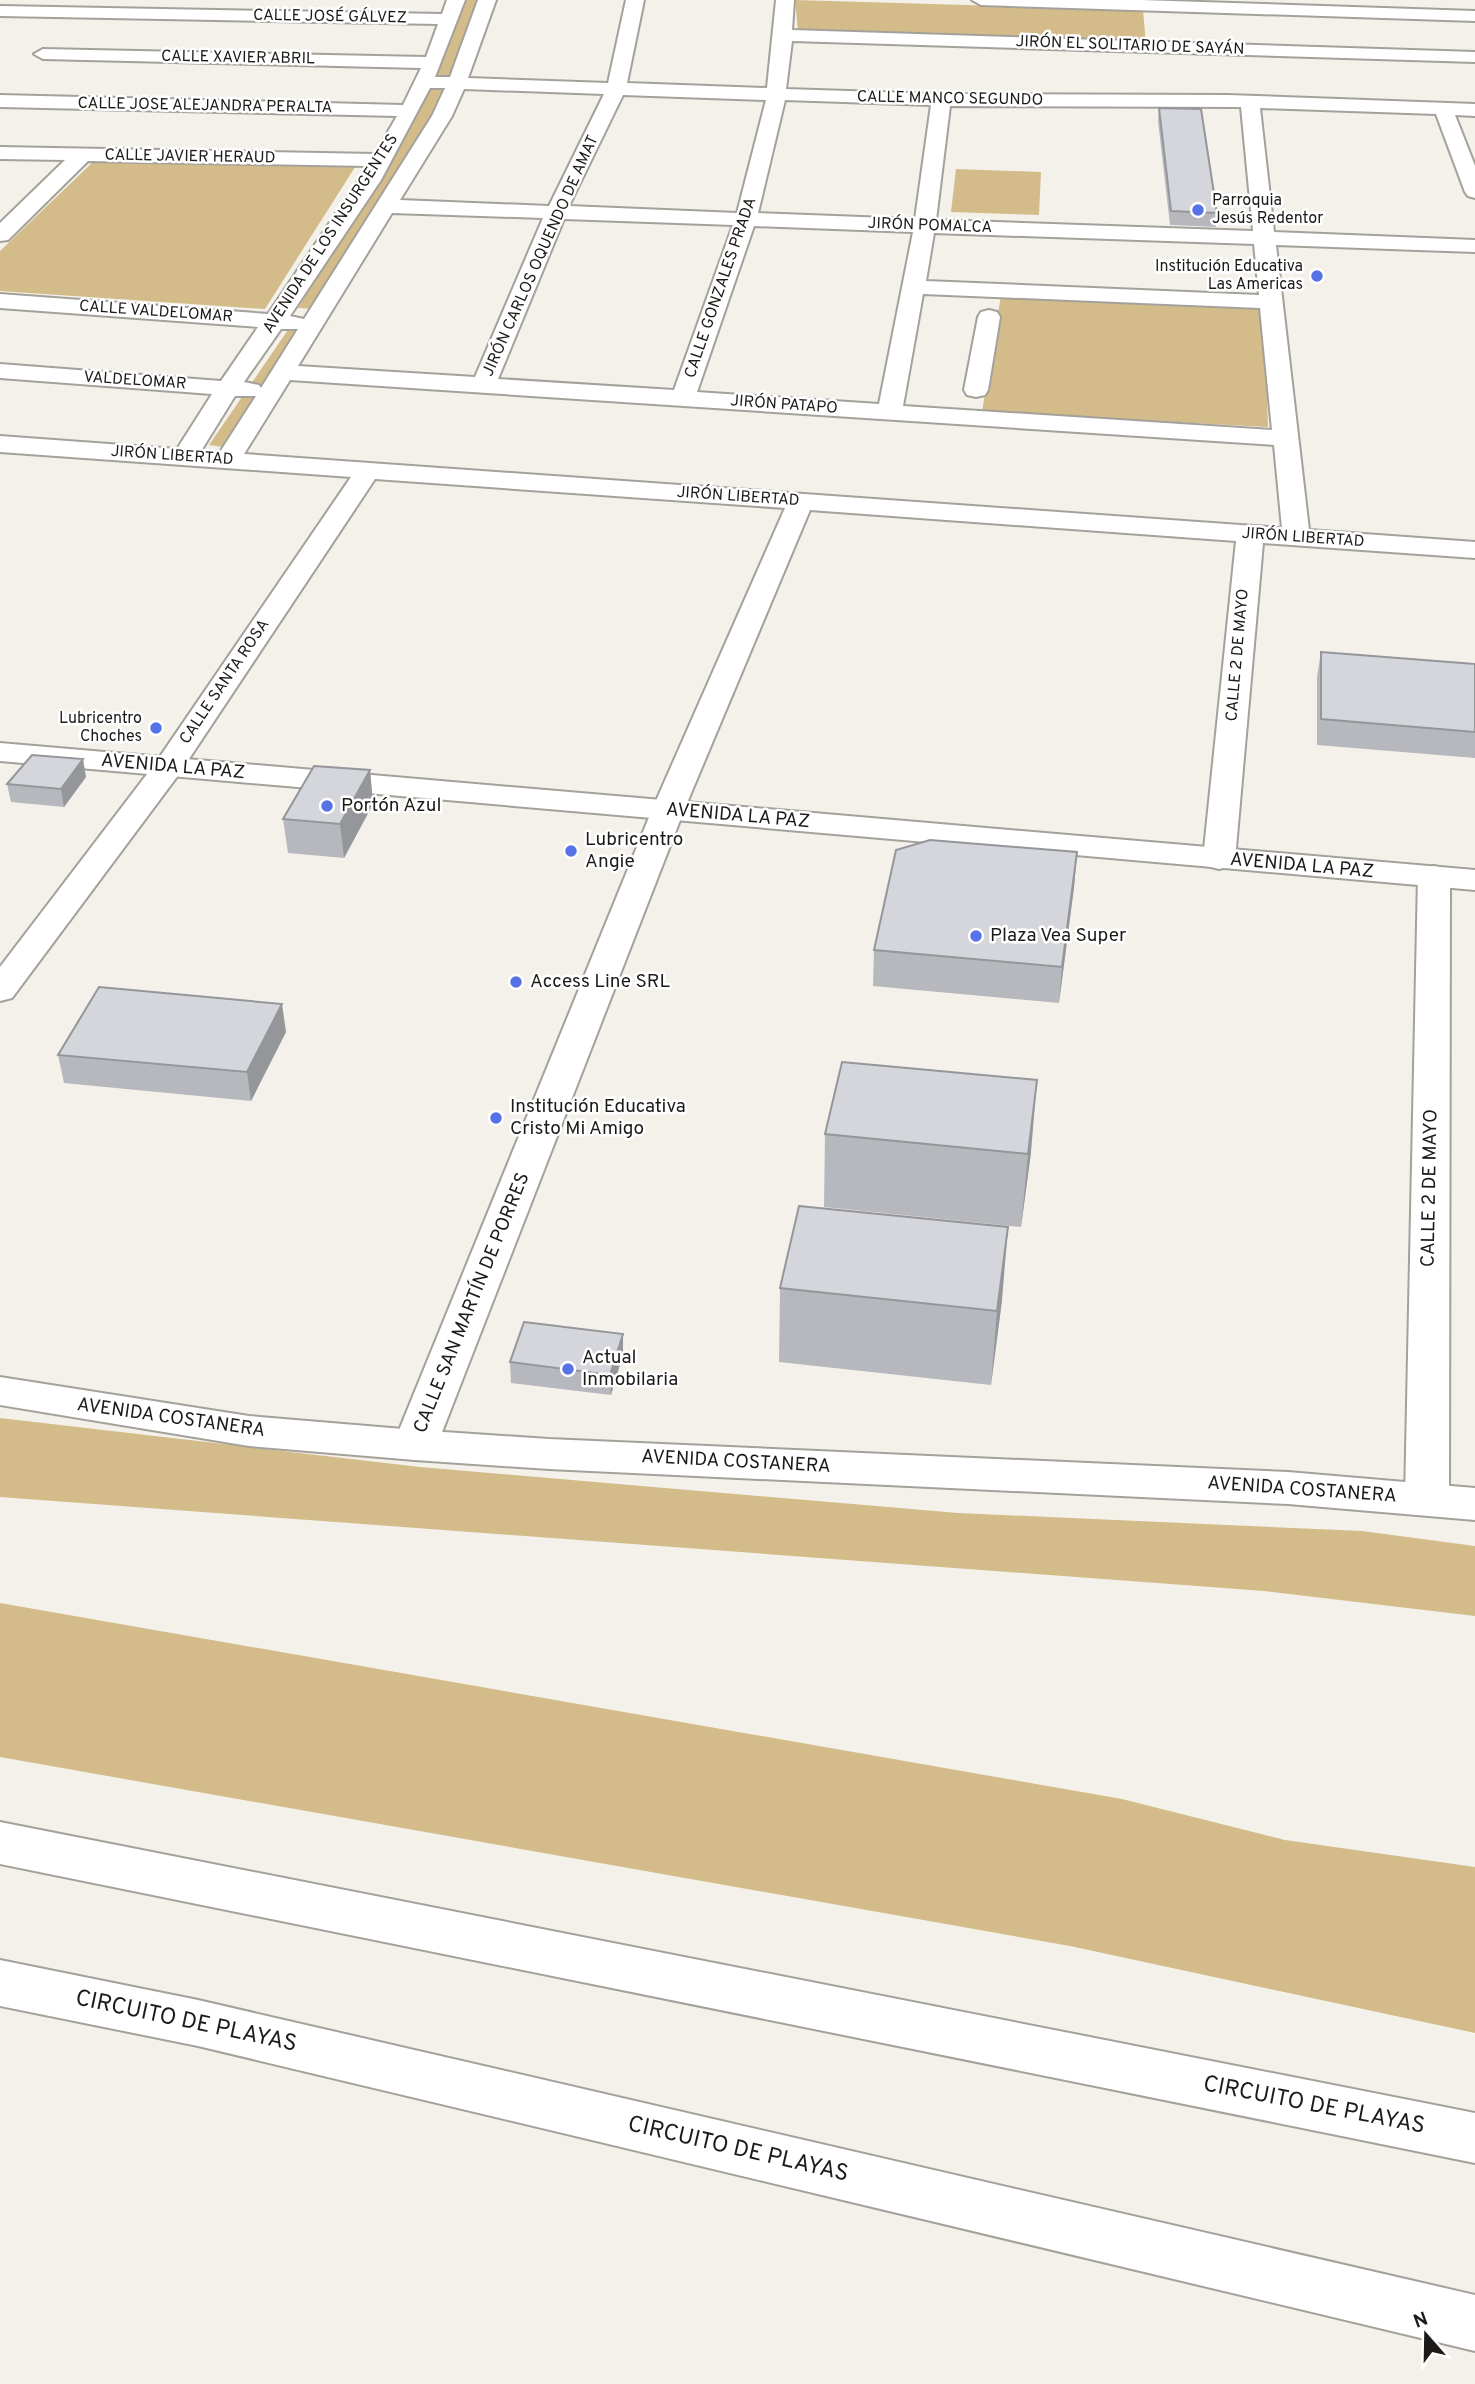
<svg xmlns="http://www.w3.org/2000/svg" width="1475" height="2384" font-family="Overpass,sans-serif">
<rect width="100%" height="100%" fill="#f4f1eb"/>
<path fill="#d3bc89" d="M 459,0 L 479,0 L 437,112 L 316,309 L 298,308 L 374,184 Z
M 795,0 L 1143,10 L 1146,44 L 798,31 Z
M 96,159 L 357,164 L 265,309 L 0,291 L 0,251 Z
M 956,169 L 1041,172 L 1039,215 L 951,212 Z
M 1001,295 L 1264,308 L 1268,427 L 982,412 Z
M 292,324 L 303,326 L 224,447 L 209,445 Z
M 0,1418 L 420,1467 L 958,1513 L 1362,1531 L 1475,1546 L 1475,1616 L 1264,1591 L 0,1497 Z
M 0,1603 L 1122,1799 L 1285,1840 L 1475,1867 L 1475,2033 L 1070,1946 L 0,1757 Z"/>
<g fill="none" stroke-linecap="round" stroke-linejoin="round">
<defs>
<path id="minor" d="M 447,0 L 465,0 L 435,77 L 450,77 L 478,0 L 496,0 L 468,78 L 608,83 L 626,0 L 644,0 L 627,83 L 767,88 L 776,0 L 794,0 L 792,30 L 1475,52 L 1475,62 L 792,41 L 786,89 L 941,94 L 1228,95 L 1475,104 L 1475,116 L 1455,115 L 1475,166 L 1475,198 L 1468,196 L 1465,192 L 1436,114 L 1260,108 L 1274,232 L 1475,240 L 1475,252 L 1276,245 L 1309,530 L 1475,542 L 1475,558 L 1263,543 L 1235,859 L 1231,866 L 1219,869 L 1207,866 L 1203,859 L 1236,541 L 810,510 L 684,810 L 437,1445 L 430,1456 L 415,1460 L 400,1456 L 393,1445 L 652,810 L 785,508 L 375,479 L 179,774 L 12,998 L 0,1001 L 0,967 L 157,761 L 351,477 L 0,452 L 0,436 L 177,449 L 212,394 L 0,378 L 0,364 L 221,381 L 258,327 L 0,308 L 0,294 L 268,314 L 368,166 L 88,161 L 8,240 L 0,241 L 0,223 L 65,160 L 0,159 L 0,147 L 375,154 L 397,116 L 0,107 L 0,95 L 403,105 L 421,68 L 43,59 L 34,54 L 43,49 L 426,57 L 438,24 L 0,16 L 0,6 L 442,14 ZM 430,88 L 445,88 L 432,116 L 304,319 L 290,316 L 381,180 ZM 464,89 L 604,94 L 549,206 L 400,200 L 452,116 ZM 623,95 L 766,100 L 737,213 L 569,206 ZM 785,100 L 931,105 L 915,219 L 758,213 ZM 950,106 L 1241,107 L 1253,231 L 936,220 ZM 392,213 L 543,218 L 475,377 L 298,366 ZM 564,219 L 733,225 L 674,390 L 498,379 ZM 754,226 L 913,232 L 879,404 L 697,392 ZM 934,233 L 1254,244 L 1259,295 L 926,281 ZM 923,294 L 1260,308 L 1272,430 L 903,406 ZM 281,329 L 298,329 L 261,388 L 259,385 L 244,382 ZM 290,380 L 1274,445 L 1282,528 L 244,454 ZM 235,396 L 256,396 L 220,452 L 201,451 Z
M 972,0 L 1141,0 L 1475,11 L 1475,21 L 981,5 Z
M 989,310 L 997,312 L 1000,317 L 988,390 L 985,395 L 976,397 L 967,395 L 964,390 L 978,317 L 981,312 Z
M 1434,866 L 1446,869 L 1450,876 L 1449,1499 L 1443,1510 L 1427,1515 L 1411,1510 L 1405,1499 L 1418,876 L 1422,869 Z"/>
<path id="major" d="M 0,743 L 1475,870 L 1475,890 L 0,761 Z
M 0,1377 L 249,1416 L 415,1430 L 549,1439 L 1288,1472 L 1475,1488 L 1475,1520 L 1288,1504 L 549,1469 L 415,1460 L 249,1446 L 0,1405 Z"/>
<path id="highway" d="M 0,1822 L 1475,2113 L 1475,2163 L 0,1864 Z
M 0,1960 L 198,2000 L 1475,2295 L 1475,2351 L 198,2046 L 0,2006 Z"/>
</defs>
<use href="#minor" stroke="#a4a19b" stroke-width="4"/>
<use href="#major" stroke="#a4a19b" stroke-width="4"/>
<use href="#highway" stroke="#a4a19b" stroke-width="4"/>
<use href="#minor" fill="#fff" fill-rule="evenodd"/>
<use href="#major" fill="#fff" fill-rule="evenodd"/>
<use href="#highway" fill="#fff" fill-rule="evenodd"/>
</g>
<path fill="#b6b8bd" d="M 1159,108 L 1217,213 L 1216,227 L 1170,225 L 1158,121 Z
M 1321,652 L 1475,664 L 1475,758 L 1317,745 L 1317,677 Z
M 370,770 L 373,804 L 344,858 L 288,853 L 283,819 Z
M 86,777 L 64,807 L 11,802 L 7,784 Z
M 1077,852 L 1074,887 L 1059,1003 L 873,986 L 874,950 Z
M 286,1032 L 251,1101 L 64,1083 L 58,1055 Z
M 825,1134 L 1031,1152 L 1021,1227 L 824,1207 Z
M 780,1288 L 1002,1300 L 991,1385 L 779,1362 Z
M 623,1354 L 611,1395 L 511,1383 L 510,1362 Z"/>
<path fill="#94969a" d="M 83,759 L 86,777 L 64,807 L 61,789 Z
M 370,770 L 373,804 L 344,858 L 340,824 Z
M 1077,852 L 1074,887 L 1059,1003 L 1062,967 Z
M 282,1004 L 286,1032 L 251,1101 L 247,1072 Z
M 1037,1080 L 1031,1152 L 1021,1227 L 1028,1154 Z
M 1008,1227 L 1002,1300 L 991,1385 L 997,1311 Z
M 623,1334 L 623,1354 L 611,1395 L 610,1375 Z"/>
<path fill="#d4d6dc" stroke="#94969a" stroke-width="2" d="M 1159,108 L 1201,109 L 1217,213 L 1171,211 Z
M 1321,652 L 1475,664 L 1475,732 L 1321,719 Z
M 32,755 L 83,759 L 61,789 L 7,784 Z
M 314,766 L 370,770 L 340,824 L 283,819 Z
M 930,840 L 1077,852 L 1062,967 L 874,950 L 896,850 Z
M 99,987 L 282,1004 L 247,1072 L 58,1055 Z
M 842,1062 L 1037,1080 L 1028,1154 L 825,1134 Z
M 799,1206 L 1008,1227 L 997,1311 L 780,1288 Z
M 524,1322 L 623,1334 L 610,1375 L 510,1362 Z"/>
<g fill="#5772e7" stroke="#fff" stroke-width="2.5">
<circle cx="1198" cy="210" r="7"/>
<circle cx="1317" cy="276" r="7"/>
<circle cx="156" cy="728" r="7"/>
<circle cx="327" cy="806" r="7"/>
<circle cx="571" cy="851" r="7"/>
<circle cx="976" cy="936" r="7"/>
<circle cx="516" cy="982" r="7"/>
<circle cx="496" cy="1118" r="7"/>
<circle cx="568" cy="1369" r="7"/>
</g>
<g text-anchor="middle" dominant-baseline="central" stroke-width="5" stroke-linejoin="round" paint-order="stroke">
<g font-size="16" fill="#1c1b19" stroke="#fff">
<text transform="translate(330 17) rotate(1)">CALLE JOSÉ GÁLVEZ</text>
<text transform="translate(1130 46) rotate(2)">JIRÓN EL SOLITARIO DE SAYÁN</text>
<text transform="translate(238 58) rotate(1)">CALLE XAVIER ABRIL</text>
<text transform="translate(950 99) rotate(1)">CALLE MANCO SEGUNDO</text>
<text transform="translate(205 106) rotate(1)">CALLE JOSE ALEJANDRA PERALTA</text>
<text transform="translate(190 157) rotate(1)">CALLE JAVIER HERAUD</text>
<text transform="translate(930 226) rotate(2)">JIRÓN POMALCA</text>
<text transform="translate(331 234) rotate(-57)">AVENIDA DE LOS INSURGENTES</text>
<text transform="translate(541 256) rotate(-66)">JIRÓN CARLOS OQUENDO DE AMAT</text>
<text transform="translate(721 288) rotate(-71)">CALLE GONZALES PRADA</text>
<text transform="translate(156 312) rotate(4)">CALLE VALDELOMAR</text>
<text transform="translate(135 381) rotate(4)">VALDELOMAR</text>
<text transform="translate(784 405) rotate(4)">JIRÓN PATAPO</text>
<text transform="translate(172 456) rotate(4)">JIRÓN LIBERTAD</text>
<text transform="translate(738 497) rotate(4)">JIRÓN LIBERTAD</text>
<text transform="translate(1303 538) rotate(4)">JIRÓN LIBERTAD</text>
<text transform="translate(1238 655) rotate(-85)">CALLE 2 DE MAYO</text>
<text transform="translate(225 682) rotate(-56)">CALLE SANTA ROSA</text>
</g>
<g font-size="16" fill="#1c1b19" stroke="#fff" text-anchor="end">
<text x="1212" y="201" text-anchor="start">Parroquia<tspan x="1212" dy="18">Jesús Redentor</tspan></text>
<text x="1303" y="267">Institución Educativa<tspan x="1303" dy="18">Las Americas</tspan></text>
<text x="142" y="719">Lubricentro<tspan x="142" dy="18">Choches</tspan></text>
</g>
<g font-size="19" fill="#1c1b19" stroke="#fff">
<text transform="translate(173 767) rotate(5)">AVENIDA LA PAZ</text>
<text transform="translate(738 816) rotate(5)">AVENIDA LA PAZ</text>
<text transform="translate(1302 866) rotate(5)">AVENIDA LA PAZ</text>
<text transform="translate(1430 1188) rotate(-89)">CALLE 2 DE MAYO</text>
<text transform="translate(472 1303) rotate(-68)">CALLE SAN MARTÍN DE PORRES</text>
<text transform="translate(171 1418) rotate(8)">AVENIDA COSTANERA</text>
<text transform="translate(736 1462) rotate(3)">AVENIDA COSTANERA</text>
<text transform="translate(1302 1490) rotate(4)">AVENIDA COSTANERA</text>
</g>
<g font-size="19" fill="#1c1b19" stroke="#fff" text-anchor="start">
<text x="341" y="806">Portón Azul</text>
<text x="585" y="840">Lubricentro<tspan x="585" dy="22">Angie</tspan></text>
<text x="990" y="936">Plaza Vea Super</text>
<text x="530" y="982">Access Line SRL</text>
<text x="510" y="1107">Institución Educativa<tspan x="510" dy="22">Cristo Mi Amigo</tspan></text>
<text x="582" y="1358">Actual<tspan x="582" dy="22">Inmobilaria</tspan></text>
</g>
<g font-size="23" fill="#1c1b19" stroke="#fff">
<text transform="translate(186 2022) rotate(12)">CIRCUITO DE PLAYAS</text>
<text transform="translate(1314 2106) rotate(11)">CIRCUITO DE PLAYAS</text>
<text transform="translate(738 2150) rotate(13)">CIRCUITO DE PLAYAS</text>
</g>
</g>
<g transform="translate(1426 2335) rotate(340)" stroke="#ffffff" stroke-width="5" paint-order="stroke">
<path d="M0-5L12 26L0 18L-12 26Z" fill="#1c1b19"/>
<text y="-10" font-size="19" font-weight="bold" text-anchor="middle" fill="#1c1b19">N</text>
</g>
</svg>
